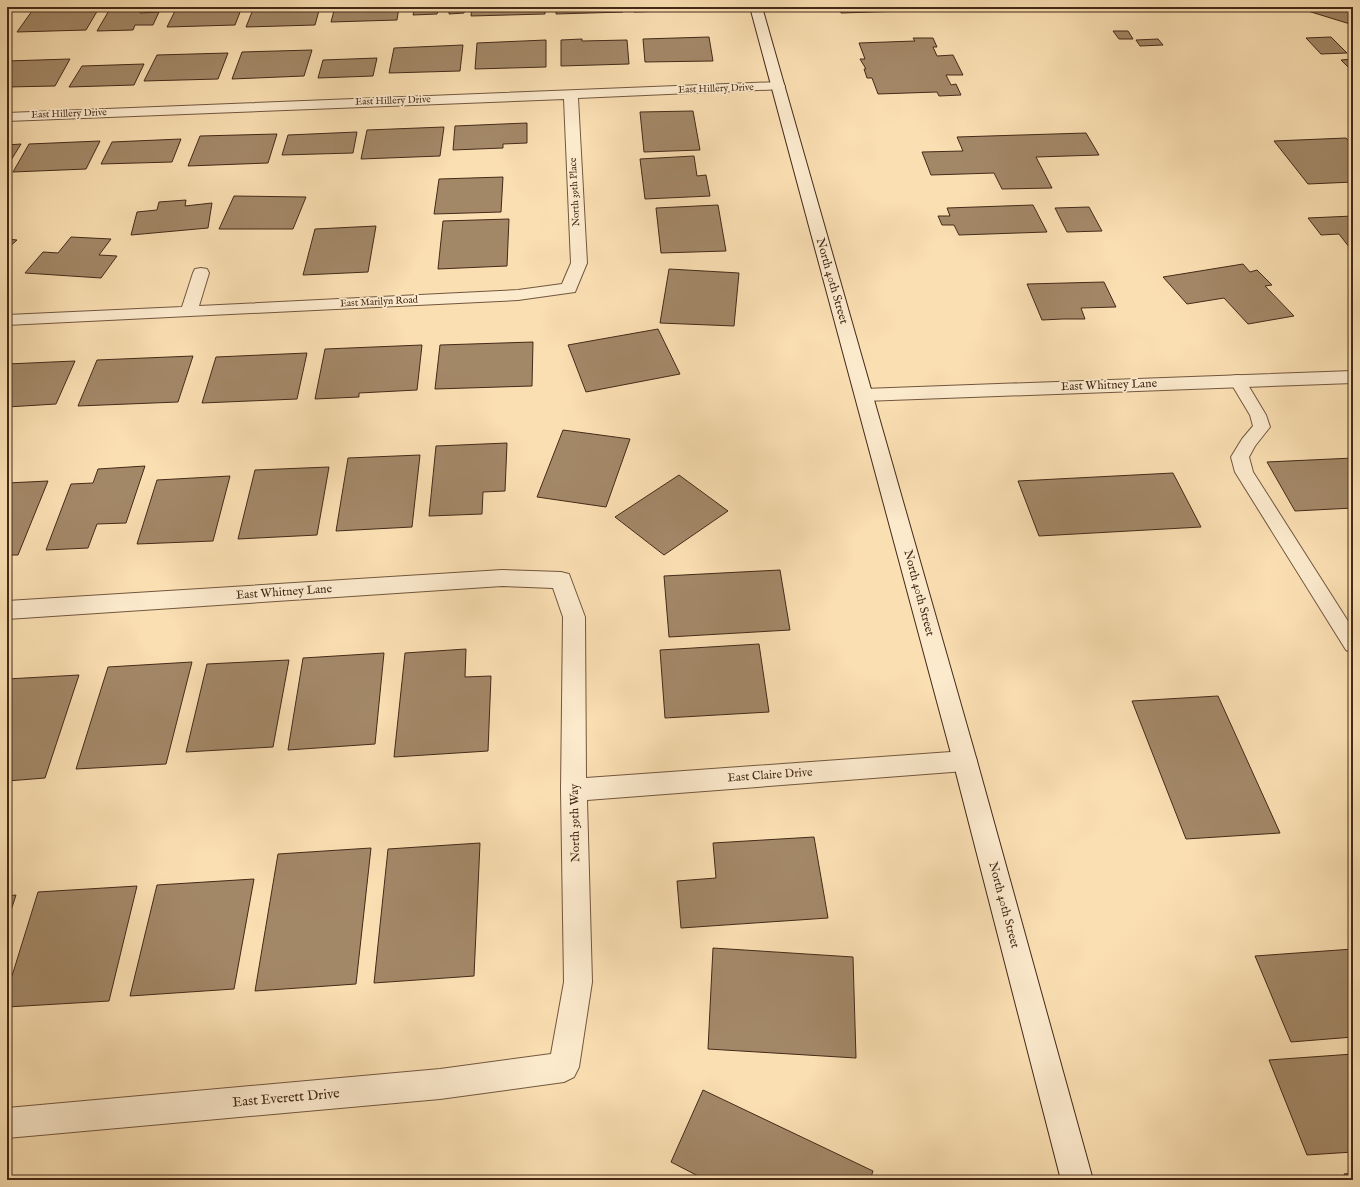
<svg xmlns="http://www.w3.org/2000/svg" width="1360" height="1187" font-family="'IM FELL English',serif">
<rect width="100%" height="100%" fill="#fadfb2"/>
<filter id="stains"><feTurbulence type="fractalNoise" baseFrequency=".005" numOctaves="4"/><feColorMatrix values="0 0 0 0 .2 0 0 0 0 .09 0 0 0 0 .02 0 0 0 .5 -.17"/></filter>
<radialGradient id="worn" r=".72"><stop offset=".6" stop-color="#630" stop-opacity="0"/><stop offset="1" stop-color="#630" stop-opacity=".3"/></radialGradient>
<path fill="#a38868" stroke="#442a18" d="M 111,7 L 143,7 L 140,13 L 159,12 L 153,25 L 135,25 L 133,30 L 97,31 Z
M 177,7 L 242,7 L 235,25 L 167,27 Z
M 254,7 L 320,7 L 315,25 L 246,27 Z
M 335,7 L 399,7 L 397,20 L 331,22 Z
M 408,7 L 465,7 L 464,13 L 449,14 L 449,10 L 438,11 L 437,14 L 413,15 L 414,11 L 407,11 Z
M 472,7 L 545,7 L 545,14 L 471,16 Z
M 556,7 L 622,7 L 623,12 L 556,14 Z
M 634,7 L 699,7 L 699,10 L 634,12 Z
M 839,7 L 911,7 L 901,7 L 903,11 L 841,13 Z
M 1295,7 L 1348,7 L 1353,9 L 1353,22 L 1350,24 Z
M 99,8 L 86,30 L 17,32 L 32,11 Z
M 1113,31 L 1128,31 L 1133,39 L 1119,39 Z
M 709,37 L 713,61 L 645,62 L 643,39 Z
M 1331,37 L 1347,53 L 1321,54 L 1306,38 Z
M 913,38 L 933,38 L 937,47 L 933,47 L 937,56 L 953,55 L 963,75 L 946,75 L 951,85 L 956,84 L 961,95 L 939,96 L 937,92 L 878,94 L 872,78 L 867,78 L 864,69 L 866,69 L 860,59 L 865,59 L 859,43 L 915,41 Z
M 582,39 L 582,41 L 627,40 L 629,64 L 561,66 L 561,40 Z
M 1158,39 L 1163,45 L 1140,46 L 1136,40 Z
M 546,40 L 546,67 L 475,69 L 477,43 Z
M 463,45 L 460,71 L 389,73 L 394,48 Z
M 312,50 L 304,76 L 232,79 L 242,52 Z
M 228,53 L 218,79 L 144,81 L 157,55 Z
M 377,58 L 373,76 L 318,78 L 323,60 Z
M 70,59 L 55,86 L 7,87 L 7,61 Z
M 1353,59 L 1353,72 L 1341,60 Z
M 144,64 L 134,85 L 69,87 L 82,66 Z
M 693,111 L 700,150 L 644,152 L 640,112 Z
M 527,123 L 527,143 L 503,144 L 503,148 L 453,150 L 455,126 Z
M 444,127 L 440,156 L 361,159 L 367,130 Z
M 357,132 L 353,153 L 282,155 L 288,135 Z
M 1086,133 L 1099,155 L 1036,157 L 1052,188 L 1002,189 L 994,173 L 931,175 L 922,152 L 963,151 L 957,137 Z
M 277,134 L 268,163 L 188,166 L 200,136 Z
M 1346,138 L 1353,146 L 1353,182 L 1308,184 L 1274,141 Z
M 181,139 L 172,162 L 101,164 L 112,142 Z
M 100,141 L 86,169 L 13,172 L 29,144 Z
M 21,144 L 8,165 L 7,165 L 7,145 Z
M 694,156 L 697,176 L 706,175 L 710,196 L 645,199 L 640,159 Z
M 503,177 L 501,212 L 434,214 L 439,179 Z
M 234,196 L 306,197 L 293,229 L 219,229 Z
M 186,200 L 185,206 L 212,203 L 208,228 L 131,235 L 137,212 L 157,210 L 159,202 Z
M 718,205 L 726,251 L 661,253 L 656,208 Z
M 1033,205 L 1047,232 L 959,235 L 954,225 L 942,225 L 938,216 L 950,216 L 947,208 Z
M 1089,207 L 1102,231 L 1067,232 L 1055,208 Z
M 1353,216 L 1353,252 L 1339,234 L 1321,235 L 1308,218 Z
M 509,219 L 507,266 L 438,269 L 443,221 Z
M 376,226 L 368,272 L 303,275 L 315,229 Z
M 71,237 L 111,239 L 99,255 L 117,256 L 101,278 L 25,273 L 43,252 L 58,253 Z
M 7,239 L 17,240 L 7,249 Z
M 1243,264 L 1250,272 L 1257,270 L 1272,285 L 1265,286 L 1294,316 L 1248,324 L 1224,298 L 1187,304 L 1163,277 Z
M 669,269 L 739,273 L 734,326 L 660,323 Z
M 1104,282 L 1116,307 L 1081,308 L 1085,319 L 1063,319 L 1042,320 L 1027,284 Z
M 658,329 L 680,374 L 586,392 L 568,345 Z
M 533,342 L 532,386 L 435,389 L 440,345 Z
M 422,345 L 417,390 L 359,393 L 359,397 L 315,399 L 325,349 Z
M 307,353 L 297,399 L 202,403 L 216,357 Z
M 193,356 L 178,402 L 78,406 L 97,360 Z
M 75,361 L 56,404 L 7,407 L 7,364 Z
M 563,430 L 630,439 L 606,507 L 537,497 Z
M 507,443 L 505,491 L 483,492 L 482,514 L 429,516 L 436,446 Z
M 420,455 L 412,527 L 336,531 L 348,458 Z
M 1353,458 L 1353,508 L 1295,511 L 1267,462 Z
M 145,466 L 126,523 L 97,524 L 88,548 L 46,550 L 71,484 L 93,483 L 98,469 Z
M 329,467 L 317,535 L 238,539 L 255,470 Z
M 1173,473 L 1201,527 L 1039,536 L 1018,481 Z
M 679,475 L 728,511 L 664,555 L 615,517 Z
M 230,476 L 213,541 L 137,544 L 157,480 Z
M 48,481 L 18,555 L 7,555 L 7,483 Z
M 780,570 L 790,630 L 669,637 L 664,576 Z
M 759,644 L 769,712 L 665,718 L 660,650 Z
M 466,649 L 465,677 L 491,676 L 488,751 L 394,757 L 405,653 Z
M 384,653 L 375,744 L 288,750 L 303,658 Z
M 289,660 L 273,747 L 186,752 L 207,664 Z
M 192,662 L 166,764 L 76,769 L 108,667 Z
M 79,675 L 45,778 L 7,781 L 7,679 Z
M 1218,696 L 1280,833 L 1186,839 L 1132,701 Z
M 814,837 L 828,918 L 681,928 L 677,881 L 716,878 L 713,843 Z
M 480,843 L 474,976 L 374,983 L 388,849 Z
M 371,848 L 356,984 L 255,991 L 278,854 Z
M 254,879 L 234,989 L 130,996 L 157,885 Z
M 137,886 L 109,1001 L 7,1007 L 7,992 L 38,892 Z
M 16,895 L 7,923 L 7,896 Z
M 713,948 L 853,957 L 856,1058 L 708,1049 Z
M 1353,949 L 1353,1037 L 1291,1042 L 1255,956 Z
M 1353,1054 L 1353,1152 L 1307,1155 L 1269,1060 Z
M 703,1090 L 873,1171 L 870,1180 L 701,1180 L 702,1178 L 671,1162 Z
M 1353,1173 L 1353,1180 L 1347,1180 L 1344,1174 Z"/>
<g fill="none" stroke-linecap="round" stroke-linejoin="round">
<defs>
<path id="service" d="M 1237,375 L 1243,376 L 1245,380 L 1266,415 L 1270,427 L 1255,446 L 1249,457 L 1253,472 L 1353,629 L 1353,653 L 1346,650 L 1235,472 L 1231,457 L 1242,439 L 1253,426 L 1250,415 L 1229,380 L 1231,376 Z"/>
<path id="minor" d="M 778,82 L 783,83 L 785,86 L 783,89 L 578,98 L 587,263 L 575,292 L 518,300 L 7,325 L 7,315 L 182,307 L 193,273 L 195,269 L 201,268 L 207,269 L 209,273 L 199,306 L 518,290 L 562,284 L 571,263 L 564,99 L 7,121 L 7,113 Z
M 1353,371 L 1353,383 L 864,401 L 857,399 L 855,395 L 857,391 L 864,389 Z
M 502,570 L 561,572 L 569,574 L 585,617 L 586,778 L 965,751 L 974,754 L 977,761 L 974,768 L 965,771 L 587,800 L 592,982 L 579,1067 L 574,1077 L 564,1082 L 440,1099 L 7,1138 L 7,1108 L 440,1069 L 551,1054 L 564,982 L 561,790 L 563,617 L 553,588 L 502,586 L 7,619 L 7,601 Z"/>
<path id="secondary" d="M 750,7 L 762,7 L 977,761 L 1093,1180 L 1061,1180 L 953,761 Z"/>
</defs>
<use href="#service" stroke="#72573e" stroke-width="2"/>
<use href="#minor" stroke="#72573e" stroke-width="2"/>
<use href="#secondary" stroke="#442a18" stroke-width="2"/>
<use href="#service" fill="#fceacd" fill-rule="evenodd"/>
<use href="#minor" fill="#fceacd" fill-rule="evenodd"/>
<use href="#secondary" fill="#fceacd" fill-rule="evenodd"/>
</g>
<g text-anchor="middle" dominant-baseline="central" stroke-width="3.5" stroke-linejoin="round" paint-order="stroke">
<g font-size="10" fill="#442a18" stroke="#fceacd">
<text transform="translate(716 89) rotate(-2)">East Hillery Drive</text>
<text transform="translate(393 101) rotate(-2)">East Hillery Drive</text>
<text transform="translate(69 114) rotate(-2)">East Hillery Drive</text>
<text transform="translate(575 192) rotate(-93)">North 39th Place</text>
<text transform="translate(379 302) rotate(-3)">East Marilyn Road</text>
</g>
<g font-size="12" fill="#442a18" stroke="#fceacd">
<text transform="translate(832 281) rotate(74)">North 40th Street</text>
<text transform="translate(1109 385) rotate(-2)">East Whitney Lane</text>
<text transform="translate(284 592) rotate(-4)">East Whitney Lane</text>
<text transform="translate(919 593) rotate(75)">North 40th Street</text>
<text transform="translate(770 775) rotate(-4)">East Claire Drive</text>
<text transform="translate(575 823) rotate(-91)">North 39th Way</text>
<text transform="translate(1004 905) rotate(75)">North 40th Street</text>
</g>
<g font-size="14" fill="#442a18" stroke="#fceacd">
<text transform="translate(286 1098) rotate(-5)">East Everett Drive</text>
</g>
</g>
<rect width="1360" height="1187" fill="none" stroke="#fadfb2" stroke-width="24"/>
<rect x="8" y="8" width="1344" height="1171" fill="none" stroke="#442a18" stroke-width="2"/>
<rect x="12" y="12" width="1336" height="1163" fill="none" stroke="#442a18"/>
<rect width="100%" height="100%" filter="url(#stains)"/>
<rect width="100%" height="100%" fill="url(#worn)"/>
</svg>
